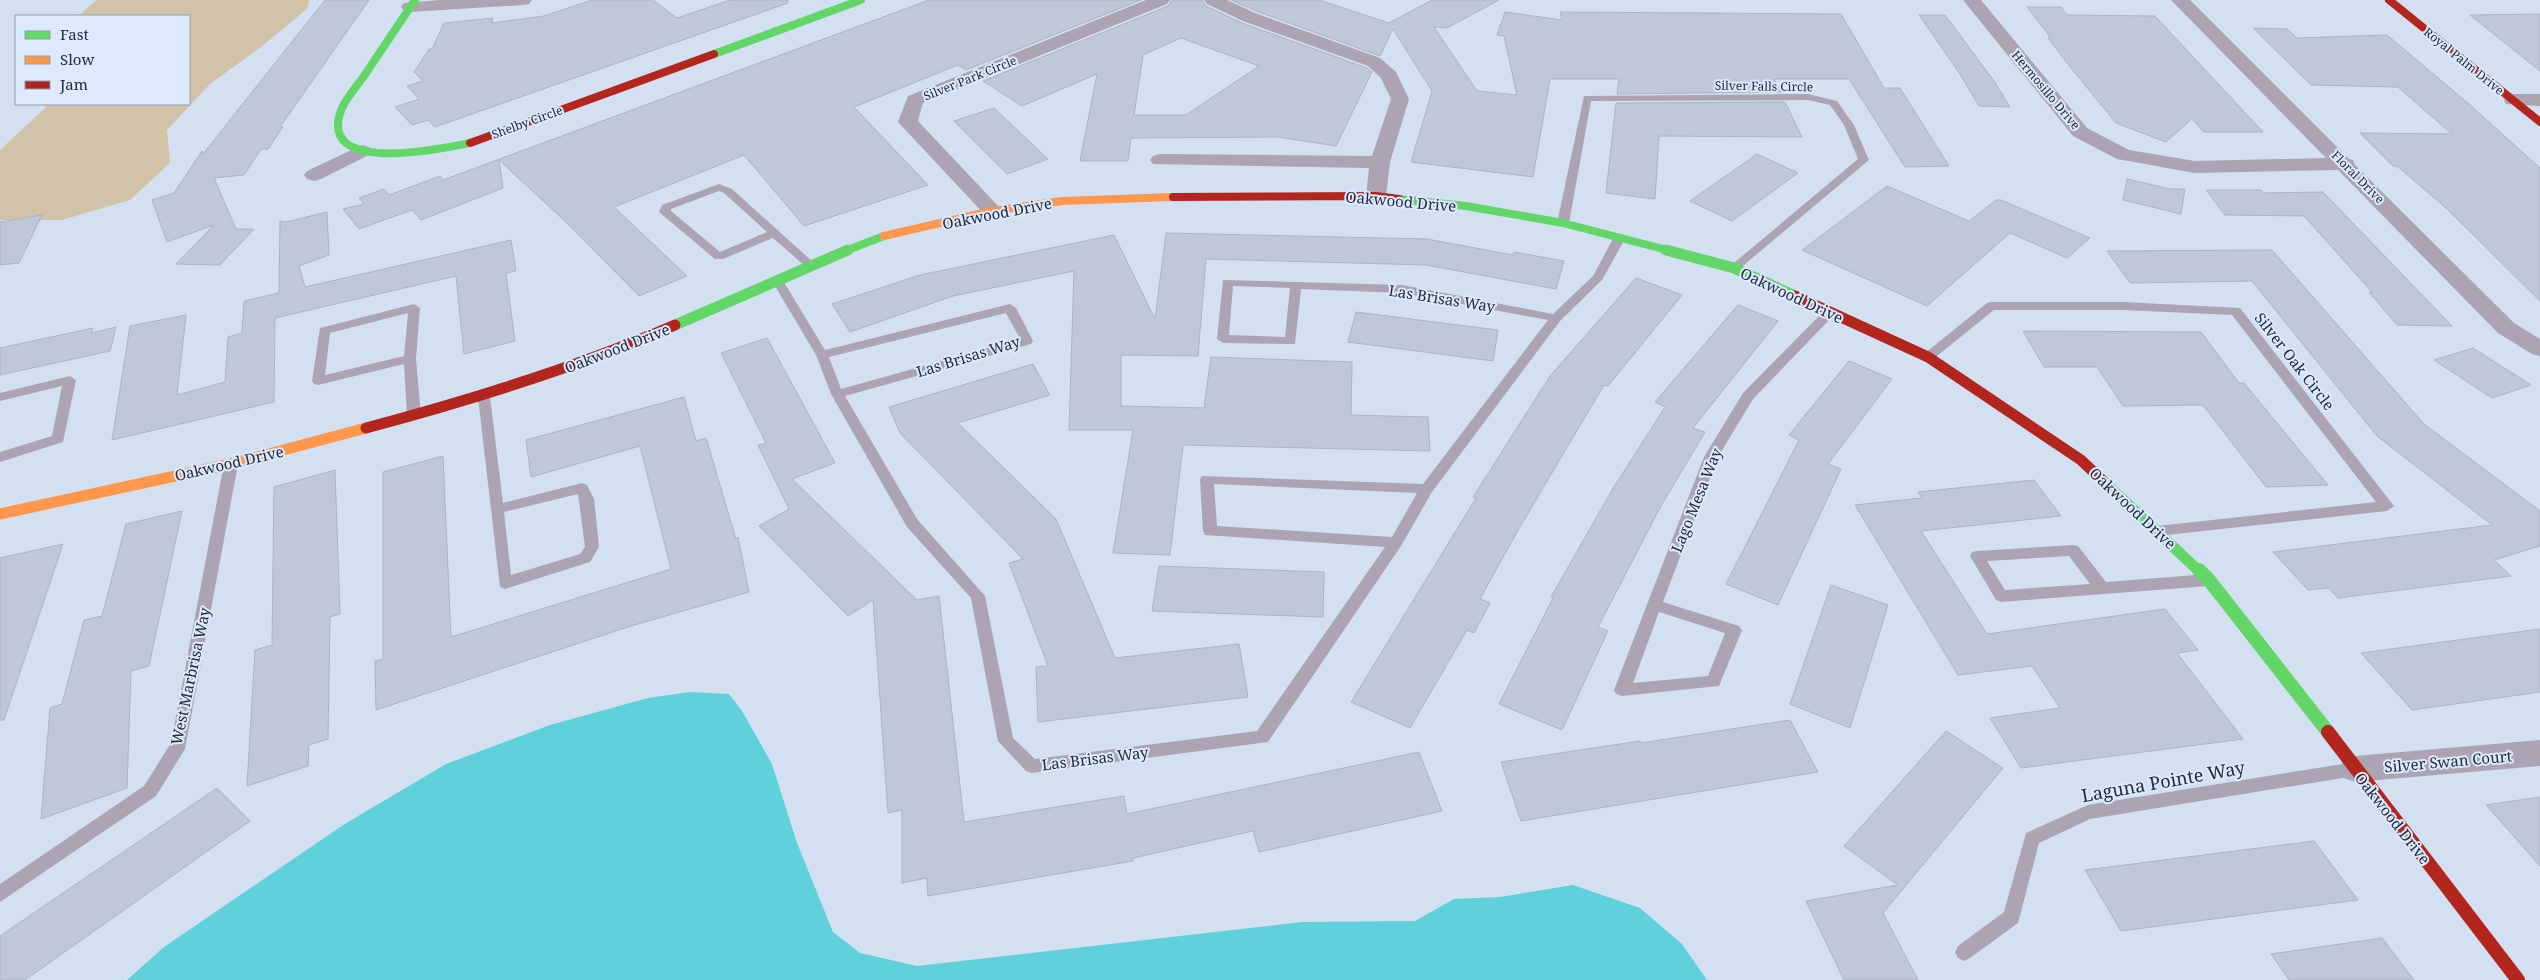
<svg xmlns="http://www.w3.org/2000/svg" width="2540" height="980" font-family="'Noto Serif',serif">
<rect width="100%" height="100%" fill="#d3e0f2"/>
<path fill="#d2c3a8" d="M 97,0 L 309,0 L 308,8 L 261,47 L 210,84 L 167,130 L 170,163 L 130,200 L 62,220 L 0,220 L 0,150 L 46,107 L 44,104 L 189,104 L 189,16 L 78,16 Z"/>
<path fill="#5fd1db" d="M 690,692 L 729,694 L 742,711 L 772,764 L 797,843 L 833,932 L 860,953 L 917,966 L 1302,922 L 1415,921 L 1454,899 L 1500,897 L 1573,885 L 1640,908 L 1682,944 L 1707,980 L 127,980 L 164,947 L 343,825 L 446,764 L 550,725 L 648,698 Z"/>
<path fill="#bec8d6" stroke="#aab4c2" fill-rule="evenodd" d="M 325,0 L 369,0 L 280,127 L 283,127 L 268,149 L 261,149 L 244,175 L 214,178 L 236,229 L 254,229 L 220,265 L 176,264 L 214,225 L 167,242 L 152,200 L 174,193 L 202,151 L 203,154 Z
M 592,0 L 653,0 L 677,18 L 730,0 L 788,0 L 788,3 L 435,127 L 428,120 L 412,125 L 395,107 L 419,99 L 407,86 L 423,81 L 414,72 L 429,49 L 432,49 L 444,23 L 493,18 L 491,23 L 544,16 Z
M 929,0 L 1141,0 L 966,70 L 958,65 L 854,107 L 928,185 L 804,226 L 744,155 L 614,207 L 687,276 L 639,296 L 569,225 L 499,160 L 503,188 L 421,220 L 412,210 L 359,229 L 343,209 L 364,204 L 359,198 L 384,189 L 389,195 L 440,176 L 443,180 Z
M 1172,0 L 1202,0 L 1206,6 L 1242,23 L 1367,68 L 1372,72 L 1336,146 L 1278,137 L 1131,138 L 1128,161 L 1080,161 L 1097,74 L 1022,106 L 983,81 L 1168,6 ZM 1181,38 L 1259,66 L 1186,115 L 1134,115 L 1143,55 Z
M 1231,0 L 1319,0 L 1389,23 L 1432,0 L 1499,0 L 1447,28 L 1434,27 L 1477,91 L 1517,95 L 1504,36 L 1497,35 L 1505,12 L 1562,20 L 1560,12 L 1841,14 L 1884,88 L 1900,88 L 1949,166 L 1905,167 L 1849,79 L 1774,79 L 1781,92 L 1617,94 L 1619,79 L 1550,79 L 1533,177 L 1411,162 L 1432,91 L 1393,29 L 1380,56 L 1256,11 Z
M 2027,7 L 2061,7 L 2067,15 L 2155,16 L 2263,132 L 2204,132 L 2192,119 L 2166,142 L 2116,123 L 2071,68 L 2048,38 L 2051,38 Z
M 2540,14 L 2540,71 L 2470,15 Z
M 1919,15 L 1945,15 L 1994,81 L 2010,107 L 1979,106 L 1960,74 Z
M 2253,28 L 2287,29 L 2297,38 L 2387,35 L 2469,104 L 2540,168 L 2540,301 L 2446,208 L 2397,166 L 2393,166 L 2360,133 L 2452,134 L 2398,87 L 2311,85 Z
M 1785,102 L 1802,137 L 1659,136 L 1655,199 L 1606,193 L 1616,103 Z
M 994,108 L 1048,159 L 1007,174 L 954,121 Z
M 1757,154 L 1798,173 L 1732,221 L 1690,201 Z
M 2127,179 L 2170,189 L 2185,189 L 2181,214 L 2123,200 Z
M 1887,186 L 1969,221 L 1996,200 L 2001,200 L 2090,238 L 2067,258 L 2010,233 L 1927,306 L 1802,250 Z
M 2206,190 L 2261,190 L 2263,193 L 2323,192 L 2452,326 L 2397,325 L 2369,292 L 2372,292 L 2304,216 L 2225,215 Z
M 327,212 L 329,255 L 299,266 L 305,287 L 511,240 L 516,271 L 506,273 L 515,341 L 464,354 L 456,276 L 275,318 L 274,402 L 112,440 L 130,326 L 186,315 L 177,395 L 225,382 L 228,337 L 242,333 L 244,301 L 279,293 L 280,221 L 286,222 Z
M 42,215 L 19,263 L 0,265 L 0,222 Z
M 1166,233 L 1427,239 L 1513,255 L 1514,252 L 1564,261 L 1556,289 L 1426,265 L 1206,259 L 1198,356 L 1121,355 L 1121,406 L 1204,408 L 1211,357 L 1352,362 L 1351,415 L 1428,417 L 1430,451 L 1183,445 L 1170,555 L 1113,553 L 1133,430 L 1069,430 L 1074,271 L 953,296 L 850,332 L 832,304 L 920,275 L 1114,235 L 1155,319 Z
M 2272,250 L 2424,424 L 2540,511 L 2540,546 L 2494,560 L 2511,576 L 2338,598 L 2329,588 L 2308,590 L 2273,552 L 2492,525 L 2377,436 L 2252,281 L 2130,283 L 2107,251 Z
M 1636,278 L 1682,295 L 1608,386 L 1604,385 L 1517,532 L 1480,599 L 1490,603 L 1474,633 L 1467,630 L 1410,728 L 1351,702 L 1476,498 L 1473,497 L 1550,376 Z
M 1738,305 L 1778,321 L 1693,428 L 1705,432 L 1662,504 L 1598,627 L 1608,631 L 1562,730 L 1499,704 L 1553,598 L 1551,597 L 1612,490 L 1665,407 L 1655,402 Z
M 1356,312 L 1498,330 L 1493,361 L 1348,342 Z
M 116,327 L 110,351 L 0,375 L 0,348 L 93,328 L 91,333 Z
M 2023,331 L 2201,332 L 2239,383 L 2244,383 L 2328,485 L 2266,487 L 2203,405 L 2123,406 L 2097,367 L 2044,367 Z
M 767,338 L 835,463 L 792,479 L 917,600 L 939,596 L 964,822 L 1124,796 L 1127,814 L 1419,752 L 1442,811 L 1259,852 L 1253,831 L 1133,858 L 1133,861 L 928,896 L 927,878 L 902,883 L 902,810 L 888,813 L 873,600 L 848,616 L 759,526 L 789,509 L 758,445 L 766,443 L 721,353 Z
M 2473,348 L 2531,385 L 2492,398 L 2434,360 Z
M 1849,361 L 1892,379 L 1828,464 L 1841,469 L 1778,605 L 1726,584 L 1799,440 L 1789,435 Z
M 1033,364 L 1050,395 L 958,423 L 1056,519 L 1115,658 L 1239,644 L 1248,697 L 1038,722 L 1036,667 L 1048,666 L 1009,563 L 1023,559 L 900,433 L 889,407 Z
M 684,397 L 696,441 L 706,438 L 736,539 L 738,537 L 749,592 L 631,626 L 376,710 L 375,661 L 383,659 L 383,472 L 443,456 L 451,637 L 671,569 L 640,446 L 531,477 L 526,440 Z
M 335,470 L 340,614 L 330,617 L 328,739 L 309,745 L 308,766 L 247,786 L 255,650 L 272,645 L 274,487 Z
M 2034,480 L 2061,516 L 1921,531 L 1987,634 L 2165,609 L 2198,650 L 2177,653 L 2243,739 L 2021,768 L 1990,718 L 2060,708 L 2032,666 L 1958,675 L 1855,505 L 1922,498 L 1918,492 Z
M 182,511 L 149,666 L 131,671 L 127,788 L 41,819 L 50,708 L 62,704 L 84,620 L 102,616 L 126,524 Z
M 63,544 L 4,720 L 0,720 L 0,558 Z
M 1159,566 L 1324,572 L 1323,617 L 1152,611 Z
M 1831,585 L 1888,605 L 1850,728 L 1790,704 Z
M 2540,629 L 2540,692 L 2412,710 L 2361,653 Z
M 1790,720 L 1818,772 L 1521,821 L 1501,762 L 1640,741 L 1641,743 Z
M 1946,731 L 2003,768 L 1883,913 L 1918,980 L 1844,980 L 1806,901 L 1898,885 L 1844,846 Z
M 217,788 L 250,821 L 25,980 L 0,980 L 0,936 Z
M 2540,797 L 2540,866 L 2486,805 Z
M 2314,841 L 2358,900 L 2121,931 L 2085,870 Z
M 2382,938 L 2414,980 L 2289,980 L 2271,954 Z"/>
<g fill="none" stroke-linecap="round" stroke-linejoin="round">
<path fill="#aca4b3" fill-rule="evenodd" d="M 1808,94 L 1837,101 L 1854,125 L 1869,160 L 1738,270 L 1734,271 L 1728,268 L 1858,159 L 1844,125 L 1830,105 L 1808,100 L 1591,101 L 1569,223 L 1563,226 L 1557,223 L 1584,96 Z
M 719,184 L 732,189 L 814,263 L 814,267 L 806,267 L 773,238 L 723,259 L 715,259 L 659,212 L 662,205 ZM 719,191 L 724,193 L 767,232 L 720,252 L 671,211 L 671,209 Z
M 1620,234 L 1626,237 L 1602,280 L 1560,321 L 1432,492 L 1401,546 L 1268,742 L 1032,773 L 1026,771 L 998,741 L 971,598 L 907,527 L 831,394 L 816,355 L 772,281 L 774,279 L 782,279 L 825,350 L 1010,304 L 1016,308 L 1033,341 L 1031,344 L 845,396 L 917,519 L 985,596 L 1013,738 L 1035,759 L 1257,731 L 1385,547 L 1205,535 L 1203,531 L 1200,479 L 1202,476 L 1423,484 L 1548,320 L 1402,293 L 1301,289 L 1295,344 L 1223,343 L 1217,339 L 1223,280 L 1402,285 L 1553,314 L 1593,276 L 1614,237 ZM 1233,286 L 1290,288 L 1285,337 L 1229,335 ZM 1006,313 L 1020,339 L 841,389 L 829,357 ZM 1214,484 L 1417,493 L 1392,537 L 1217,526 Z
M 1991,302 L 2123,302 L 2240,308 L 2394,506 L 2387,511 L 2157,536 L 2152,535 L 2150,531 L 2152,527 L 2157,526 L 2376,502 L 2232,315 L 2123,310 L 1994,310 L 1932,360 L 1924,360 L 1922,357 L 1924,354 L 1987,303 Z
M 414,304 L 420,308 L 416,359 L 421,416 L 419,419 L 414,420 L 407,416 L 404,364 L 318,385 L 314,384 L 312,381 L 320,328 ZM 408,313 L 404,356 L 325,375 L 330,333 Z
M 1830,308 L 1834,309 L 1836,312 L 1834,315 L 1753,399 L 1718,457 L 1663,602 L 1739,626 L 1742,630 L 1719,686 L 1622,696 L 1616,694 L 1614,690 L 1704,457 L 1743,393 L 1826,309 ZM 1659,612 L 1725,633 L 1708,676 L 1633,683 Z
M 70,376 L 76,380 L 63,442 L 0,462 L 0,452 L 52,436 L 62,386 L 0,401 L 0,393 Z
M 484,393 L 490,397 L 503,503 L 582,483 L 587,485 L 594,499 L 599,547 L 590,562 L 505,589 L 500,587 L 478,397 ZM 578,494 L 585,547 L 580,554 L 511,575 L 504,512 Z
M 231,459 L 238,464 L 185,749 L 156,796 L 0,902 L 0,884 L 144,786 L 171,743 L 224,464 Z
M 2073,545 L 2078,546 L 2106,582 L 2209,574 L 2214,576 L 2216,580 L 2214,584 L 2209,586 L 2001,602 L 1996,600 L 1970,556 L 1972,552 L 1977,551 ZM 2069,556 L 2090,584 L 2005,590 L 1987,561 Z
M 2355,762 L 2361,764 L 2363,769 L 2361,774 L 2355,776 L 2090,819 L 2039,843 L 2018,923 L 1970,958 L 1964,961 L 1958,958 L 1955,952 L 1958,946 L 2004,912 L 2026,833 L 2088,805 Z"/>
<path fill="#aca4b3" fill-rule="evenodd" d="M 440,0 L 532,0 L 529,4 L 523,5 L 410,12 L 404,11 L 401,7 L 404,3 Z
M 1146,0 L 1170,0 L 1167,4 L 923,103 L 918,121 L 999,207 L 1002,211 L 999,215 L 992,217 L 985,215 L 898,122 L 908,96 Z
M 1204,0 L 1227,0 L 1255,13 L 1380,58 L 1396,72 L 1409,99 L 1390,162 L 1386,196 L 1383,200 L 1376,202 L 1369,200 L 1366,196 L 1369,168 L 1153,164 L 1150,160 L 1153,156 L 1160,154 L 1372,156 L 1391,99 L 1381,78 L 1368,66 L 1243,21 L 1207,4 Z
M 1963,0 L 1981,0 L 2087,128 L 2129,150 L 2195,161 L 2326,158 L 2171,0 L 2190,0 L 2349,159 L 2353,160 L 2355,165 L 2514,323 L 2540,339 L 2540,356 L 2532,354 L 2498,333 L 2338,170 L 2195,173 L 2117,159 L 2073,136 Z
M 2513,94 L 2540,94 L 2540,106 L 2506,104 L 2504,100 L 2506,96 Z
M 362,145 L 369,147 L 372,151 L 369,155 L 321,179 L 314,181 L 307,179 L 304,175 L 307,171 Z
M 2540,740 L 2540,766 L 2355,782 L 2344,778 L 2339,769 L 2344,760 L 2355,756 Z"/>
<path stroke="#63d668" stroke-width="8" d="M 415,0 C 398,25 381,51 364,76 C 357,86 347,97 342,108 C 314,176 441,149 470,143
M 714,54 L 861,0
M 1399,199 L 1466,206 L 1563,223 L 1671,251
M 845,251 L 884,236"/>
<path stroke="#63d668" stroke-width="11" d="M 1666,250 L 1734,268 L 1795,296
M 675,325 L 848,250
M 2103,481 L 2200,572"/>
<path stroke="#63d668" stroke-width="14" d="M 2199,570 L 2209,580 L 2328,732"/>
<path stroke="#ff974d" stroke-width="8" d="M 884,236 L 992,211 L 1062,201 L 1173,197"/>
<path stroke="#ff974d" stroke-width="11" d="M 0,514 L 231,464 L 366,428"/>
<path stroke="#b3261e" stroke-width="8" d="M 2389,0 L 2540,122
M 470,143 L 714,54
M 1173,197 L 1376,196 L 1399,199"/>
<path stroke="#b3261e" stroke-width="11" d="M 1795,296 L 1928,357 L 2081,460 L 2103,481
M 366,428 C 471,400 575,368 675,325"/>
<path stroke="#b3261e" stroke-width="14" d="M 2328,732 L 2518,980"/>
</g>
<g text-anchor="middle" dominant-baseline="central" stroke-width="4" stroke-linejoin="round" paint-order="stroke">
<g font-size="12" fill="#232b38" stroke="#dce9fe">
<text transform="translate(2464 61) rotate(39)">Royal Palm Drive</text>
<text transform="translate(970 78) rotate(-22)">Silver Park Circle</text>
<text transform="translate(1764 86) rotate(1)">Silver Falls Circle</text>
<text transform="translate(2046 90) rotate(50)">Hermosillo Drive</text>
<text transform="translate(527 122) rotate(-20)">Shelby Circle</text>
<text transform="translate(2358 177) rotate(45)">Floral Drive</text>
</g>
<g font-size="15" fill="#232b38" stroke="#dce9fe">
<text transform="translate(1401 201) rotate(5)">Oakwood Drive</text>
<text transform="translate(997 213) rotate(-11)">Oakwood Drive</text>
<text transform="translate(1792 295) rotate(25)">Oakwood Drive</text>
<text transform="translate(1442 298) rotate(9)">Las Brisas Way</text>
<text transform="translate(617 348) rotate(-21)">Oakwood Drive</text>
<text transform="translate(968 356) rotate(-17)">Las Brisas Way</text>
<text transform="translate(2295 361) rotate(52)">Silver Oak Circle</text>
<text transform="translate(229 463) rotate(-13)">Oakwood Drive</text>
<text transform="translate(1696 500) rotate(-68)">Lago Mesa Way</text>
<text transform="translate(2133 508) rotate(43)">Oakwood Drive</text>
<text transform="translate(190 676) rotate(-78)">West Marbrisa Way</text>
<text transform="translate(1095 758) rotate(-7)">Las Brisas Way</text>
<text transform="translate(2448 761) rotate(-5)">Silver Swan Court</text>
<text transform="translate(2393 818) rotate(52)">Oakwood Drive</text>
</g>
<g font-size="18" fill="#232b38" stroke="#dce9fe">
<text transform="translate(2163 781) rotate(-10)">Laguna Pointe Way</text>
</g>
</g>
<rect x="15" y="15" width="175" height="90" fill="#dce9fe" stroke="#929daf"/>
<rect x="25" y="31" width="25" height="8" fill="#63d668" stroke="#929daf"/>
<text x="60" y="40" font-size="15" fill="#232b38">Fast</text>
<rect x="25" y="56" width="25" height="8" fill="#ff974d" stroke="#929daf"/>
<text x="60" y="65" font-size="15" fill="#232b38">Slow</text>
<rect x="25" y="81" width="25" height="8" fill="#b3261e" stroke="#929daf"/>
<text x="60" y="90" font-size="15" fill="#232b38">Jam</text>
</svg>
